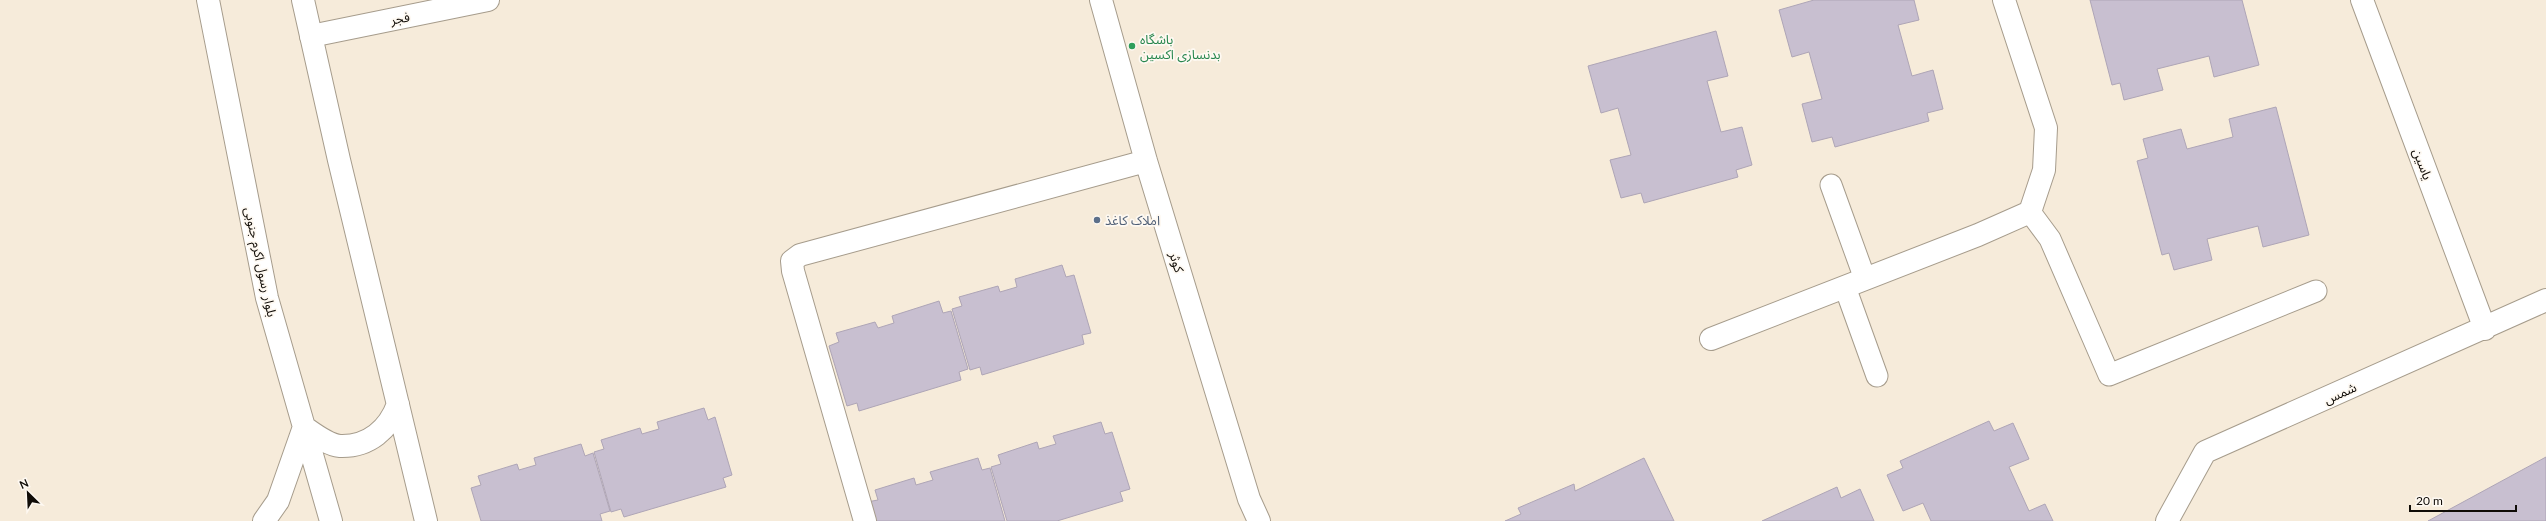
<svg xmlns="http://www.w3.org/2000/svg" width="2546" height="521" font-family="Lato,'Noto Sans Arabic',sans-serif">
<rect width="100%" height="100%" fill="#f6ebda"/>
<path fill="#c8bfd0" stroke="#aea5b6" d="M 1814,0 L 1914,0 L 1919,20 L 1898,25 L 1912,76 L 1933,70 L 1943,109 L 1927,113 L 1929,121 L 1835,147 L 1832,137 L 1812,142 L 1802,104 L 1822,99 L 1809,52 L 1792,57 L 1779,10 Z
M 2090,0 L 2242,0 L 2259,65 L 2214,77 L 2209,56 L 2157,69 L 2163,90 L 2124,100 L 2120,83 L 2112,85 Z
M 1716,31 L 1728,76 L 1707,81 L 1721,132 L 1742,127 L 1752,165 L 1736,170 L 1738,177 L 1644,203 L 1641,193 L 1621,198 L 1610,160 L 1631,155 L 1618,108 L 1601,113 L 1588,66 Z
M 2276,107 L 2309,235 L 2263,247 L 2258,226 L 2207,239 L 2212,260 L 2174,270 L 2169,253 L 2162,255 L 2137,161 L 2148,158 L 2143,139 L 2181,129 L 2187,149 L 2233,137 L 2229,119 Z
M 1062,265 L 1066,277 L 1074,275 L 1091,333 L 1082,335 L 1084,344 L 982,375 L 980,367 L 970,370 L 952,309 L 962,306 L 959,297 L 998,286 L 1000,292 L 1017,287 L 1015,279 Z
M 939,301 L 943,313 L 951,311 L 968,369 L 959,372 L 961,380 L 859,411 L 857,403 L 847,406 L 829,346 L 839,342 L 836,333 L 875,322 L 878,328 L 894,323 L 892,316 Z
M 704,408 L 708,420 L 715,417 L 732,475 L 723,478 L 726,487 L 624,517 L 621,509 L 611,512 L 594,452 L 604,449 L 601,440 L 640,428 L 642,434 L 659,429 L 657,422 Z
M 1989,421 L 1994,431 L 2013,423 L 2029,459 L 2009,467 L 2029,511 L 2045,504 L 2053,521 L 1931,521 L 1923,503 L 1903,511 L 1887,475 L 1903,468 L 1900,461 Z
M 1101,422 L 1105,434 L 1112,432 L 1130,489 L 1120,492 L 1123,501 L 1057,521 L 1007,521 L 991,467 L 1001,464 L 998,455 L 1037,442 L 1039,449 L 1056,444 L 1053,436 Z
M 581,444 L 585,456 L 593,453 L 610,511 L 600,514 L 602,521 L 481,521 L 471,488 L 481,485 L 478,476 L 517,464 L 519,470 L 536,465 L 534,458 Z
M 2546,457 L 2546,521 L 2428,521 Z
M 978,458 L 982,470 L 990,468 L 1005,521 L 873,521 L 867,502 L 878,500 L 875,490 L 914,478 L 916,485 L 933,480 L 930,472 Z
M 1644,458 L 1674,521 L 1505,521 L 1521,514 L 1518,508 L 1574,484 L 1575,491 Z
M 1837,487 L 1841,498 L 1860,489 L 1874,521 L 1762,521 Z"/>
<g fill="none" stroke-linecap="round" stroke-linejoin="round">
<defs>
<path id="lane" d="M 1831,185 L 1865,279
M 2030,212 L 2050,239 L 2109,375 L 2316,291
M 1845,287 L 1877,376"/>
<path id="street" d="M 1101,0 L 1146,161 L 1249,499 L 1259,521
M 2362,0 L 2485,329
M 311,36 L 488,0
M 1711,339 L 1978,235 L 2030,212 L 2044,170 L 2046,128 L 2004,0
M 865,521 L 793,271 L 792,261 L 800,255 L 1146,161
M 2167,521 L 2205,452 L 2546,300"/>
<path id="secondary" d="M 208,0 L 267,298 L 331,521
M 303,0 L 339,160 L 426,521
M 264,521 L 278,501 L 304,427 C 314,434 328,445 340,446 C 369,447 389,429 398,404"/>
</defs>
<use href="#lane" stroke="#a69c8c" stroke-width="23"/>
<use href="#street" stroke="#a69c8c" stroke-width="24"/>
<use href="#secondary" stroke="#a69c8c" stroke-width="24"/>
<use href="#lane" stroke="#fff" stroke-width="21"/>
<use href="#street" stroke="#fff" stroke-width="22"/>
<use href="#secondary" stroke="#fff" stroke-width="22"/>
</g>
<circle fill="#2e9e5b" stroke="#fef9f2" stroke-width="1.5" cx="1132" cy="46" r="4"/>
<circle fill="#5c6f8a" stroke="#fef9f2" stroke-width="1.5" cx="1097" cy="220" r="4"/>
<g text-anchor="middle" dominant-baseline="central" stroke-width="3.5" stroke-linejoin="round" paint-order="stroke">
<g font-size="13" fill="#100c07" stroke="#fef9f2">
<text transform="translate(400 18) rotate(-11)">فجر</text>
<text transform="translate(2423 164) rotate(69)">یاسین</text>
<text transform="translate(261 262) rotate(78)">بلوار رسول اکرم جنوبی</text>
<text transform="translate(1177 262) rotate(73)">کوثر</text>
<text transform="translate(2340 393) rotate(-24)">شمس</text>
</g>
<g font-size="13" fill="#27864d" stroke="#fef9f2" text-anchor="start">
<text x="1140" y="39">باشگاه<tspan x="1140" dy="15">بدنسازی اکسین</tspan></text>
</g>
<g font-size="13" fill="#4e5e75" stroke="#fef9f2" text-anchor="start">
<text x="1105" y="220">املاک کاغذ</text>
</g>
</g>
<g transform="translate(28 493) rotate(336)" stroke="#fef9f2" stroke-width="3" paint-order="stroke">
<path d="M0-3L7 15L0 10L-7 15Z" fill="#100c07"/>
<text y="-6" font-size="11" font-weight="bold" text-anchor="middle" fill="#100c07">N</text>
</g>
<path d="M2410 505v6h106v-6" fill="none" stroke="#100c07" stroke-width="2"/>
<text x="2416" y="505" font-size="12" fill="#100c07" stroke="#fef9f2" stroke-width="3" paint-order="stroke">20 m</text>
</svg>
